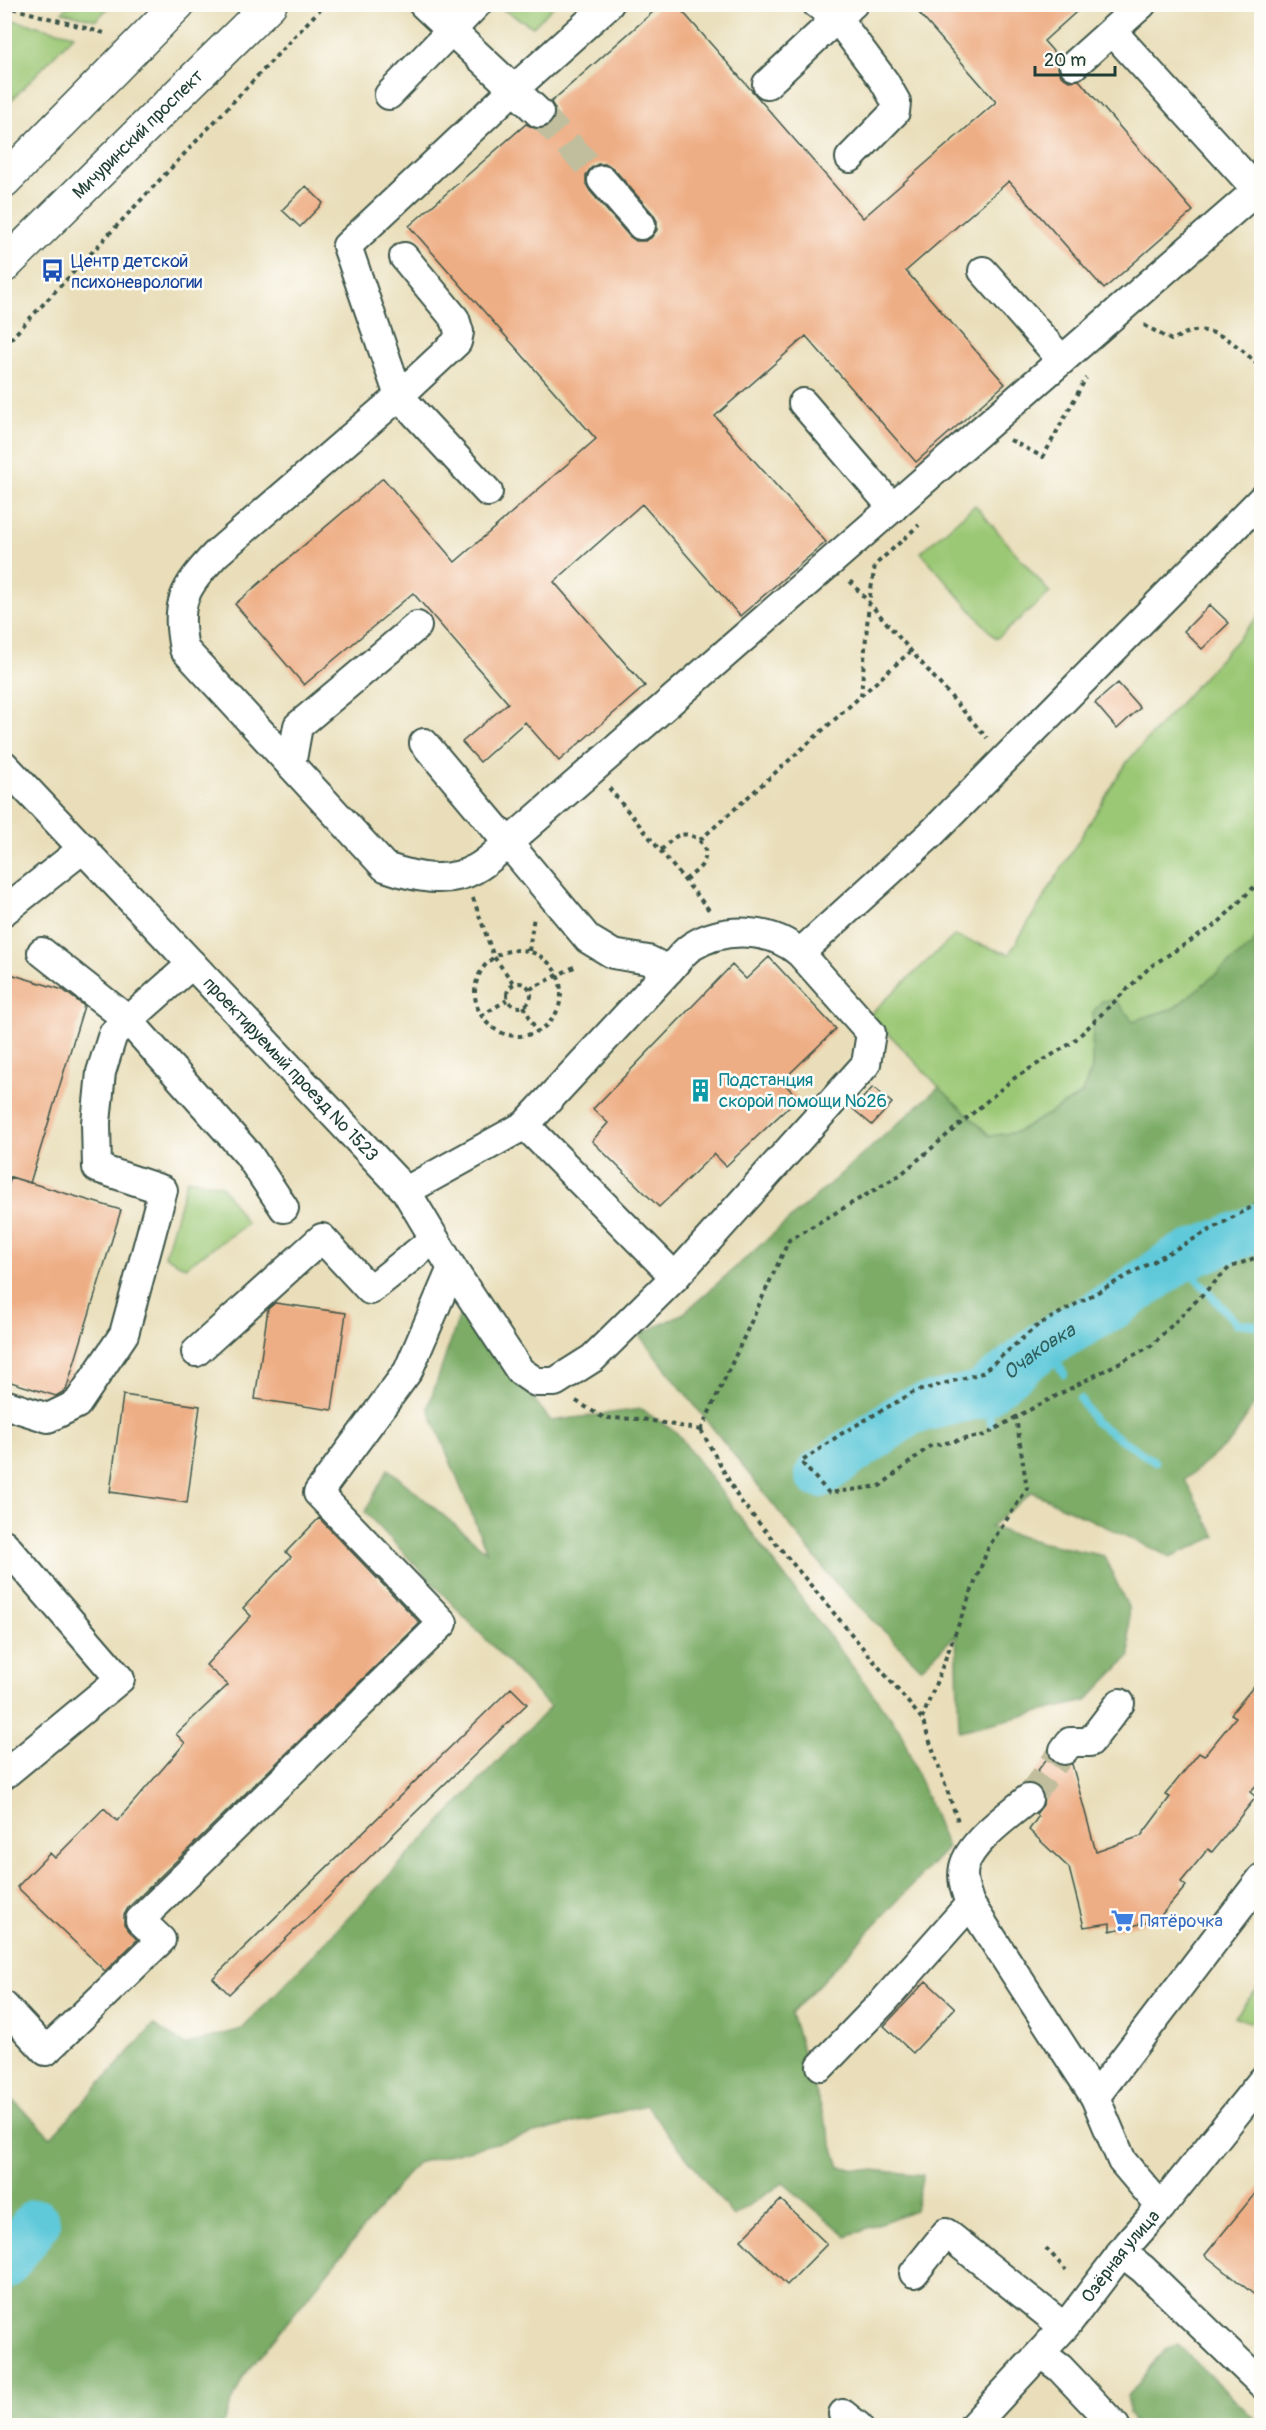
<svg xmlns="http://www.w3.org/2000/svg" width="1266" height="2430" font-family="Pangolin,sans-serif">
<rect width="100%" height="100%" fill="#fdfcf7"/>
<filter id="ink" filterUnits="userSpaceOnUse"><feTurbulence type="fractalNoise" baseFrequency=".0167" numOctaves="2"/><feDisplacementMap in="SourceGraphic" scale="12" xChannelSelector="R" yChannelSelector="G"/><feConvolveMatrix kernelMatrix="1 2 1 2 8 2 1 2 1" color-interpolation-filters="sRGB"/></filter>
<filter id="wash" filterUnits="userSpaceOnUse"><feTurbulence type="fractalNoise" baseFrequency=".008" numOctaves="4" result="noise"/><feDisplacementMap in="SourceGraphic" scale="24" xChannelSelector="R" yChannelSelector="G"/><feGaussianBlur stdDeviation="1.35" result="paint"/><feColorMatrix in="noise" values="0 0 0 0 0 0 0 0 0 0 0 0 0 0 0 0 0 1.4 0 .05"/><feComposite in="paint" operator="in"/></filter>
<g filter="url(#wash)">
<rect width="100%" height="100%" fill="#e9deb9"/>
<path fill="#9bc875" stroke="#5d8254" stroke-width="1.5" d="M 69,5 L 111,5 L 96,20 L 62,12 Z
M 495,5 L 555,4 L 555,5 L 533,27 Z
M 4,18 L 74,35 L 5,107 L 4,107 Z
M 975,505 L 1050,593 L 996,639 L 921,552 Z
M 1261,613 L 1262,927 L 1252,945 L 1174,1008 L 1133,1021 L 1116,1001 L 1093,1012 L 1092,1069 L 1081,1095 L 1017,1132 L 990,1136 L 939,1087 L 870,1014 L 954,936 L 1009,954 L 1127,762 Z
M 187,1179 L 221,1185 L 247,1224 L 185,1267 L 165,1256 Z
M 1261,1984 L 1261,2026 L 1235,2017 Z"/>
<path fill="#7cac66" stroke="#4e744d" stroke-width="1.5" d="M 1261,927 L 1261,1392 L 1233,1439 L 1185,1480 L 1216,1537 L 1170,1557 L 1032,1492 L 990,1527 L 1039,1542 L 1104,1556 L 1128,1607 L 1130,1656 L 1086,1701 L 959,1731 L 956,1635 L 921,1668 L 833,1580 L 639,1335 L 684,1313 L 939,1087 L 990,1136 L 1017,1132 L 1081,1095 L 1092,1069 L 1093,1012 L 1102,1001 L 1116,1000 L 1133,1021 L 1174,1008 L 1252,945 Z
M 462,1308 L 551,1421 L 641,1409 L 677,1433 L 900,1730 L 947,1848 L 791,2014 L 840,2167 L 923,2175 L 915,2210 L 847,2236 L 783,2183 L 733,2216 L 646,2105 L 416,2163 L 243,2377 L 222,2425 L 5,2425 L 4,2091 L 51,2137 L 154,2025 L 185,2045 L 242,2029 L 550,1707 L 365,1512 L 388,1469 L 487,1552 L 428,1407 Z
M 1178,2345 L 1261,2425 L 1135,2425 L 1128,2413 L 1128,2397 L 1165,2349 Z"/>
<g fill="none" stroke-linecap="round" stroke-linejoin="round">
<path stroke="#5fc9da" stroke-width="8" d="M 1179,1259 L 1236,1323 L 1262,1326
M 1045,1344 L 1064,1374
M 982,1394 L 991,1423
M 1080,1399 L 1095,1422 L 1155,1462"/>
<g stroke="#5fc9da" stroke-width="48">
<path id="s1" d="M 819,1474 L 910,1411 L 982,1394 L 1045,1344 L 1112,1306 L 1179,1259 L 1262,1226"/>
<path d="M 4,2266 L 36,2223"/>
</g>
</g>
<g id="blocks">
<path fill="#eeae85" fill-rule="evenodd" d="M 662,4 L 676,4 L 863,218 L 996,102 L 911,4 L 1085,4 L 1044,41 L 1059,58 L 1058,68 L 1061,76 L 1069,81 L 1079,80 L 1193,211 L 1104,289 L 1009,181 L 906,271 L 1005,384 L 916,462 L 806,336 L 715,416 L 826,542 L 740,616 L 642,504 L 554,582 L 645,686 L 559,761 L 525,722 L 480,762 L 462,742 L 508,703 L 413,593 L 304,685 L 235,604 L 383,478 L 455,562 L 596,439 L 409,226 L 526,124 L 536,129 L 543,129 L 551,125 L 555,116 L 555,109 L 551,102 ZM 598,164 L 607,164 L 614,169 L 653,214 L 657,221 L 657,230 L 651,238 L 645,241 L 636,241 L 629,236 L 590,191 L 586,184 L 586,175 L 591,168 Z
M 306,186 L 323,203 L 300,227 L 282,210 Z
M 1210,605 L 1229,623 L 1202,649 L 1184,631 Z
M 1118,683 L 1140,708 L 1117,729 L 1095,703 Z
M 769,957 L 836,1029 L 782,1081 L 798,1098 L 726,1166 L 714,1154 L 659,1207 L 592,1141 L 608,1123 L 593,1109 L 732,965 L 746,979 Z
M 4,972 L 63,990 L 84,1006 L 30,1183 L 4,1175 Z
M 873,1087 L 892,1103 L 872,1125 L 853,1109 Z
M 11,1177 L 121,1210 L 66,1390 L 56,1396 L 4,1380 L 4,1199 Z
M 275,1303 L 346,1313 L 332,1410 L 255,1399 L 268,1309 Z
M 123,1395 L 200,1406 L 187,1503 L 110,1492 Z
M 319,1518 L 420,1623 L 128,1908 L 124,1915 L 124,1924 L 137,1940 L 105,1971 L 17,1887 L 50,1853 L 55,1858 L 104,1808 L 117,1821 L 185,1743 L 176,1734 L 228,1685 L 206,1665 L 251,1616 L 243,1608 L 291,1557 L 286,1552 Z
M 1262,1676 L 1262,1779 L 1250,1792 L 1256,1797 L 1212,1852 L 1208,1849 L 1181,1882 L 1186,1886 L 1157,1920 L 1110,1931 L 1110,1923 L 1084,1927 L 1069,1868 L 1029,1830 L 1038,1817 L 1036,1814 L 1043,1805 L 1044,1797 L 1040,1788 L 1028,1783 L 1049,1756 L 1054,1763 L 1061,1766 L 1072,1764 L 1096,1852 L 1141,1836 L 1170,1797 L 1165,1795 L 1199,1753 L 1204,1756 L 1236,1717 L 1231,1714 Z
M 511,1688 L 527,1704 L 229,1994 L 213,1978 Z
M 926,1981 L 955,2008 L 913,2053 L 884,2026 Z
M 1262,2185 L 1262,2301 L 1205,2255 Z
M 781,2200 L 827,2244 L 787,2285 L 741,2240 Z"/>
</g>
</g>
<g filter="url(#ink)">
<use href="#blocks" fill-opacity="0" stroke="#3d5548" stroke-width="1.5"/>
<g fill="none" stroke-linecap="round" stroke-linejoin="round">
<path stroke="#c1be9e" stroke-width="28" stroke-dasharray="28 14" stroke-linecap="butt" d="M 539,113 L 602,180
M 1028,1799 L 1064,1750"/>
<defs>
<g id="minor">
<path d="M 423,4 L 539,113"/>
<path d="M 817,4 L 837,18 L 853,4"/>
<path d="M 1112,31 L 1257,190 L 1262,189"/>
<path d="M 1074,65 L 1142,4"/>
<path d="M 767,84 L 837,18 L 884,81 L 896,102 L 895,112 L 850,158"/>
<path d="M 389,95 L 477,4"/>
<path d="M 602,180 L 641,225"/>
<path d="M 1257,190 L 508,843 L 588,939 L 613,954 L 648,960 L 669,970 C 676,963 683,952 691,947 C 724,926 771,928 800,953 L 931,834 L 1262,499"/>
<path d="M 404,257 L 455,319 L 459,332 L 457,342 L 399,396 L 216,554 C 184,588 175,602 184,649 L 385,867 C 414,877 447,885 475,869 C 487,863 497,852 508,843 L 424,743"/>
<path d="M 983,271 L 1062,360"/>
<path d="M 803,403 L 893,508"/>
<path d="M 488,492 L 399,396 L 347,246 L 514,89 L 609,4"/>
<path id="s2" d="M 4,765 L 406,1191 L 452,1268 L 520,1371 L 536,1382 L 555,1382 L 593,1358 L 675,1277 L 866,1064 L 871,1033 L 800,953"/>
<path d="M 291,765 L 298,726 L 417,626"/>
<path d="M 4,911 L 84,848"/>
<path d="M 42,952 L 128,1020 L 248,1154 L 284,1208"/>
<path d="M 525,1125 L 675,1277"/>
<path d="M 406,1191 L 525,1125 L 669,970"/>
<path d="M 196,1352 L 322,1238 L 370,1290 L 434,1239"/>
<path d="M 4,1404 L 48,1418 L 77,1404 L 124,1334 L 163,1190 L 97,1168 L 96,1123 L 101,1072 L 113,1034 L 192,964"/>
<path d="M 4,1544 L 120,1679 L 4,1775"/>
<path d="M 1064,1750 L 1070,1742 L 1090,1742 L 1120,1703"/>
<path d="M 1028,1799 C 1008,1816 970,1842 964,1867 C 961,1880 966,1892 970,1904 L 1095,2097"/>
<path d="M 4,2006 L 46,2051 L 161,1940 L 140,1920 L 443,1623 L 318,1493 L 408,1371 L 452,1268"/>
<path d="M 821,2066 L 883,2002 L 970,1904"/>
<path d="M 1161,2207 L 1122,2161 L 1095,2097 L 1262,1878"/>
<path d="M 1121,2252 L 1143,2269 L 1262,2384"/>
<path d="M 914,2273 L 946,2233 L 1064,2327"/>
<path d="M 1041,2354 L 1060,2368 L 1115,2426"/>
<path d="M 843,2414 L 858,2426"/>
<path id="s3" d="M 973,2426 L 1068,2323 L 1129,2243 L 1161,2207 L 1262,2081"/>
</g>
<g id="major">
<path d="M 4,181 L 178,4"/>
<path id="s4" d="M 4,266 L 270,4"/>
</g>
</defs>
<use href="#minor" stroke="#3d5548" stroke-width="32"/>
<use href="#major" stroke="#3d5548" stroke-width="36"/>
<path stroke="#3d5548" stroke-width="4" stroke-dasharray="4.5 4.5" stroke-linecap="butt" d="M 4,6 L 108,34
M 1144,325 L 1171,340 C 1177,338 1183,334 1189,332 C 1217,324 1245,351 1262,370
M 4,346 L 325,4
M 4,375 L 8,343
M 1010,440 L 1043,457 L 1086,378
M 850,581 L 987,738
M 861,696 L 869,602 L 875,565 L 919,525
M 609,788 L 709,910
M 700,840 L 911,651
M 661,850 C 666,846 673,837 679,835 C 695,831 712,847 703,863 C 700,869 691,875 686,879
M 473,898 L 494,957 L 514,984
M475 993a43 43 0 1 1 86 0a43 43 0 1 1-86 0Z
M 529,951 L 534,916
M507 995a12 12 0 1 1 24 0a12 12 0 1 1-24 0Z
M 530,989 L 578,965
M 524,1006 L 537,1032
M 481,1016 L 507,1000
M 576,1401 L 604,1418 L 642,1419 L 701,1430
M 1016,1417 L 985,1435 L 930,1446 L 880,1486 L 829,1493 L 801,1462 L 841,1434 L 914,1392 L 982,1373 L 1038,1325 L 1255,1205 L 1262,1204
M 701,1430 L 789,1240 L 900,1175 L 1013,1079 L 1073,1042 L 1151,966 L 1217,924 L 1262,879
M 701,1430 L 739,1499 L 922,1719 L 959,1824
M 922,1719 L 989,1546 L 1027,1489 L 1016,1417 L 1151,1346 L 1229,1268 L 1262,1255
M 1046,2248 L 1066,2270"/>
<use href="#minor" stroke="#fff" stroke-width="28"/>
<use href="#major" stroke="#fff" stroke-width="33"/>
</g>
</g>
<defs>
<symbol id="bus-bare" viewBox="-9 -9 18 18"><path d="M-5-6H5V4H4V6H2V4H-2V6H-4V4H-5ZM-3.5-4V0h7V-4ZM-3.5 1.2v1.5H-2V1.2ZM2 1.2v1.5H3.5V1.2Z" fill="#1a4fb4" stroke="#fdfcf7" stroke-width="2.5" paint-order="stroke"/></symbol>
<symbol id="building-bare" viewBox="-9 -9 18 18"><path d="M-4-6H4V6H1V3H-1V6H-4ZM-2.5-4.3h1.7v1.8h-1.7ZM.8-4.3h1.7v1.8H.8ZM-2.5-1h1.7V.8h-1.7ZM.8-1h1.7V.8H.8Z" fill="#0f9aa8" stroke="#fdfcf7" stroke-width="2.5" paint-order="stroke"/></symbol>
<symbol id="supermarket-bare" viewBox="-9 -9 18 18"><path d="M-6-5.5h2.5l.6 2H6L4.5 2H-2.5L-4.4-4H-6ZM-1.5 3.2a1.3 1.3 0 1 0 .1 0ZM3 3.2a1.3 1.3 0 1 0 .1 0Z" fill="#3f7fe0" stroke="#fdfcf7" stroke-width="2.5" paint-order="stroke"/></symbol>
</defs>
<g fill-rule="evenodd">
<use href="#bus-bare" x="36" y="254" width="33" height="33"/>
<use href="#building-bare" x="684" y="1074" width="33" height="33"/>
<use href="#supermarket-bare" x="1106" y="1904" width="33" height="33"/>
</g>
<g text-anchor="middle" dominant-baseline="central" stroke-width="5" stroke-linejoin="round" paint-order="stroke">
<g font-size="18" fill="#1f3d34" stroke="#fdfcf7">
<text stroke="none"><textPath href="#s4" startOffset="188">Мичуринский проспект</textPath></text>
<text stroke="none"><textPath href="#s2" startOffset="418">проектируемый проезд № 1523</textPath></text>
<text stroke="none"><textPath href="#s3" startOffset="225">Озёрная улица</textPath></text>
</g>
<g font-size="18" fill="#164399" stroke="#fdfcf7" text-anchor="start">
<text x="71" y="261">Центр детской<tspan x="71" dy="21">психоневрологии</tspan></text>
</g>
<g font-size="18" fill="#0d838f" stroke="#fdfcf7" text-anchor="start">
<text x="719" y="1080">Подстанция<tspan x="719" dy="21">скорой помощи №26</tspan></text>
</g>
<g font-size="18" fill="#366cbe" stroke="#fdfcf7" text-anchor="start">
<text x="1140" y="1921">Пятёрочка</text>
</g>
<g font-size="20" font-style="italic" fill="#2f605e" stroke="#fdfcf7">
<text stroke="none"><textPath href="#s1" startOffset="256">Очаковка</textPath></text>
</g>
</g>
<rect width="1266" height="2430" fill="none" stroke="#fdfcf7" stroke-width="24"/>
<path d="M1035 66v9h80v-9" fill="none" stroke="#1f3d34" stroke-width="3"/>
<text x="1044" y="66" font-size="18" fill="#1f3d34" stroke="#fdfcf7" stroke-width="4.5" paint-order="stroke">20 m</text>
</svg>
